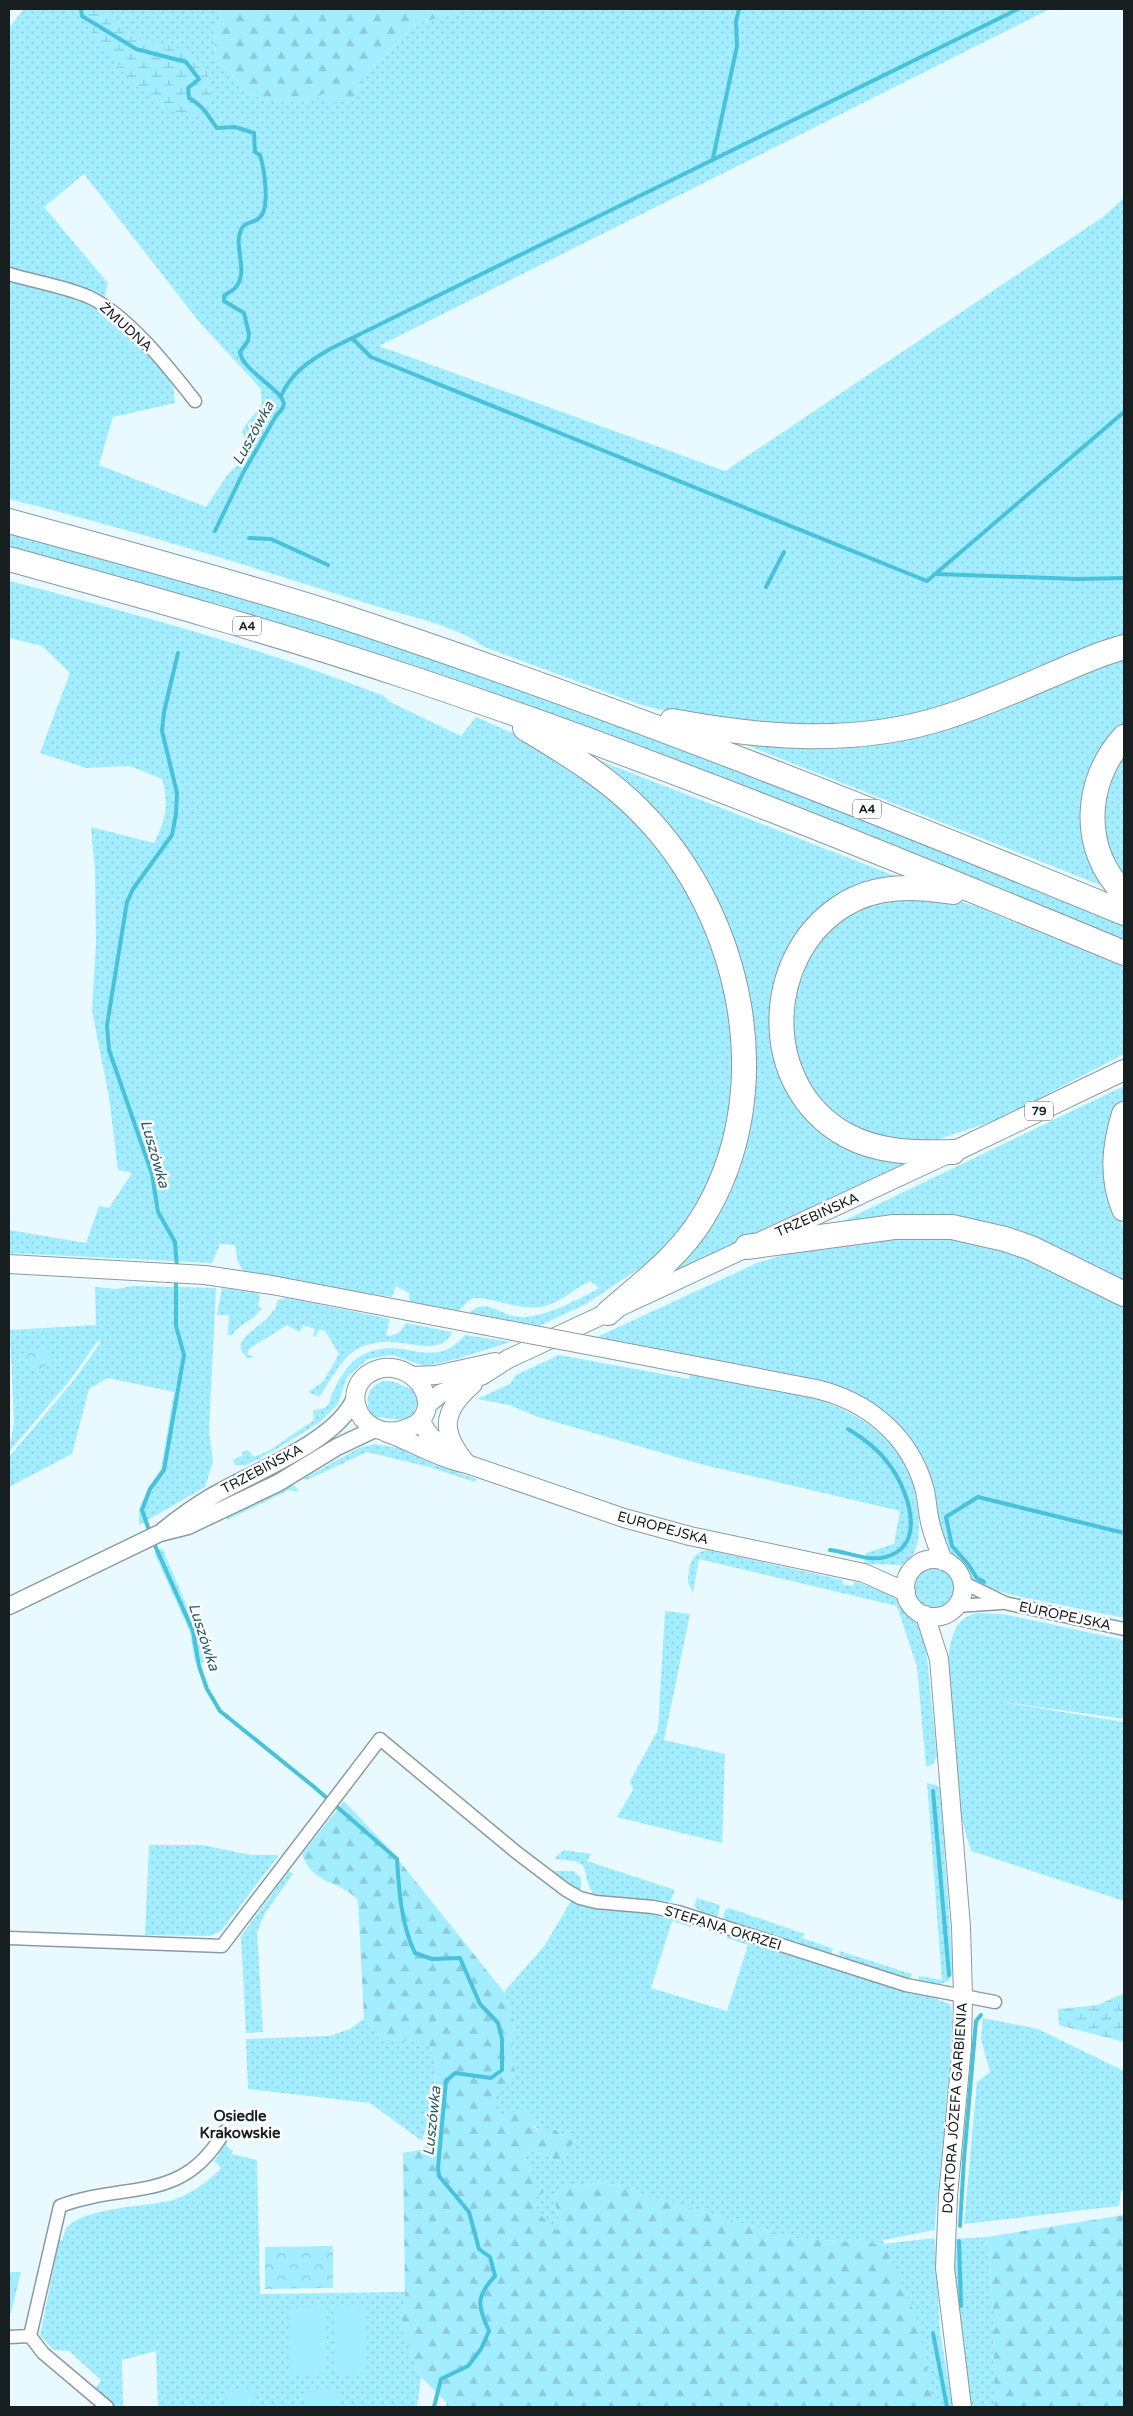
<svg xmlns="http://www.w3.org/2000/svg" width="1133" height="2416" font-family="'Varela Round',sans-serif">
<defs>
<pattern id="grass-dots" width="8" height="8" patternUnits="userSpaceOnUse" patternTransform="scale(1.25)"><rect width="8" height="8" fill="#a2edff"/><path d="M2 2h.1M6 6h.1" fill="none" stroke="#8bcbda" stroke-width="1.8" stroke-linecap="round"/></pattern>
<pattern id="forest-firs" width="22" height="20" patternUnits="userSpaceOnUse" patternTransform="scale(1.25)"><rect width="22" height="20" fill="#a2edff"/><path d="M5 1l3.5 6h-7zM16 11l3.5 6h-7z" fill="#8bcbda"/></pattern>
<pattern id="wetland-marsh" width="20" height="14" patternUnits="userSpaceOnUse" patternTransform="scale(1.25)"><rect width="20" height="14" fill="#a2edff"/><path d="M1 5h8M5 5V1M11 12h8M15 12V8" fill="none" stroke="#8bcbda"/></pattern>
<pattern id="park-crowns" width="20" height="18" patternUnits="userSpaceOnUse" patternTransform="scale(1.25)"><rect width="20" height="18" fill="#a2edff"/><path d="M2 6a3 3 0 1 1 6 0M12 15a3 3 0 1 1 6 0" fill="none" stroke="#8bcbda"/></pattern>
</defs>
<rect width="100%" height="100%" fill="#e8faff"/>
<path fill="url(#grass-dots)" d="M 24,9 L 219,9 L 220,16 L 214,33 L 216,57 L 249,94 L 276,102 L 310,101 L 326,93 L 352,101 L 366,72 L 388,53 L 412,26 L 464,9 L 1050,9 L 379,346 L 725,471 L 1103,217 L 1124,198 L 1124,638 L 953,706 L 840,729 L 696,718 L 641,705 L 482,646 C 459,626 400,614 369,604 C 250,566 130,529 9,499 L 9,278 L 89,301 L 124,326 L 172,378 L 175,403 L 113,417 L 99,465 L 206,507 L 228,474 L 249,454 L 242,430 L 262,404 L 261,389 L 200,323 L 84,174 L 44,207 L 108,283 L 104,302 L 9,269 L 9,28 Z
M 9,528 L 332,622 L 546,695 L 1124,923 L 1124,944 L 702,774 L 9,552 Z
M 9,581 C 136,614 262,648 384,696 L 390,702 L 461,736 L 476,717 L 542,746 L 639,819 L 707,922 L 731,1006 L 735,1106 L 706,1199 L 652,1265 L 649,1262 L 586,1304 L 539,1326 L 469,1313 C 487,1297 500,1316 519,1317 C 542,1319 580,1299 599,1288 L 590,1281 C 575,1288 561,1302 545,1306 C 521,1312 498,1298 474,1298 L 468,1301 L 459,1311 L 410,1302 L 409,1293 L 396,1286 L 392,1297 L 253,1277 C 238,1272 237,1258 235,1245 L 220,1244 L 212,1263 L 9,1253 L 9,1230 L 86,1243 L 99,1206 L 109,1208 L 132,1173 L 118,1170 L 109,1097 L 92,1011 L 96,942 L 95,871 L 91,827 L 154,843 C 166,821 169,803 162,779 L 130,766 L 86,768 L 40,753 L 70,673 L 42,646 L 9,638 Z
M 1124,653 L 1124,725 L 1111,739 L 1094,767 L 1108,888 L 731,739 L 836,744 Z
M 1124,750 L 1124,881 L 1104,841 L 1102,801 L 1114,765 Z
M 593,758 L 905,880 L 877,884 L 784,963 L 799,1101 L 912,1161 L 652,1282 L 738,1155 L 729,945 Z
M 940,895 L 977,907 L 1124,967 L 1124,1054 L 999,1119 L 937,1140 L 922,1143 L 888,1142 L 840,1123 L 823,1109 L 791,1053 L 791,987 L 822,931 L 879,898 Z
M 1124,1086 L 1124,1099 L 1110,1132 L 1116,1213 L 1124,1228 L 1124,1289 L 1036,1246 L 833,1226 Z
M 871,1235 L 977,1237 L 1124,1301 L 1124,1618 L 1008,1594 L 976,1583 L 970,1577 L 966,1568 L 947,1549 L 933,1495 L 901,1430 L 784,1375 L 597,1337 L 757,1263 L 787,1254 Z
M 133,1286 L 216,1288 L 209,1431 L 213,1461 L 205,1487 L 139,1525 L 139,1509 L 148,1489 L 161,1469 L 174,1392 L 108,1378 L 89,1389 L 72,1454 L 9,1487 L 9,1457 L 74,1380 L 100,1343 L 99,1339 L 71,1379 L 9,1452 L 14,1422 L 10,1330 L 96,1325 L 95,1287 L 117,1289 Z
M 222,1288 L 257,1293 L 260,1296 L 258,1307 L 262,1308 C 255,1320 240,1323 232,1335 L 228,1335 L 229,1315 L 217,1315 Z
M 287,1298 L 390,1319 L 386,1335 L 390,1336 L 399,1333 L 406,1323 L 452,1332 C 443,1356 410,1342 392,1342 C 381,1341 371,1343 361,1347 C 341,1356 332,1380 319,1397 L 308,1392 L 323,1382 L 339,1354 L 325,1331 L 320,1329 L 315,1337 L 313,1336 L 315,1329 L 303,1325 L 300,1332 L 287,1325 L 249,1349 L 247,1354 L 255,1357 L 248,1358 C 224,1339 267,1327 273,1310 L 275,1310 L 278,1300 Z
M 465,1335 L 511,1342 L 453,1360 L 425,1366 L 392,1355 L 368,1359 L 347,1377 L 338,1404 L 320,1422 L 280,1447 L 247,1465 L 235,1465 L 233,1460 L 243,1455 L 242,1452 L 248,1450 L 254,1457 L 270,1450 L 314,1420 L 313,1411 C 318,1408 323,1410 327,1406 C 331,1402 330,1396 333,1392 C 341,1374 352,1357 372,1351 C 409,1339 434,1371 465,1335 Z
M 559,1355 L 689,1379 L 690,1374 C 762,1387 855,1391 901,1457 C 913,1473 916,1496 918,1515 C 920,1534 920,1556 900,1565 L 864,1564 L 866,1553 L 894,1544 L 900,1511 L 704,1465 L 538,1417 L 509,1405 L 477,1399 L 510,1384 L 516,1375 Z
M 384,1381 C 397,1380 405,1389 417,1390 L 419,1402 L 413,1414 C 398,1426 388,1414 372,1418 C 364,1402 366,1387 384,1381 Z
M 375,1444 L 408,1450 L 435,1465 L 477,1479 L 475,1482 L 429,1467 L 367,1452 L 307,1480 L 303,1479 L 359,1448 Z
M 292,1483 L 298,1490 L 297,1492 L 289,1490 L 227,1520 L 226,1515 Z
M 162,1548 L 197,1630 L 204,1662 L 195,1663 L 190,1632 L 154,1552 Z
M 708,1550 L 843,1580 L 842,1584 L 853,1586 L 854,1582 L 860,1583 L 896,1597 L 904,1610 L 919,1624 L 925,1639 L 937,1756 L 933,1764 L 926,1767 L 917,1667 L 897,1606 L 699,1559 L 693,1593 L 688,1583 C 688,1569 691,1551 708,1550 Z
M914 1588a20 20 0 1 1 40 0a20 20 0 1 1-40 0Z
M 665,1611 L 690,1614 L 664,1740 L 725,1754 L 722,1843 L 617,1817 L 633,1790 L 630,1781 L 658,1730 Z
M 977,1613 L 1003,1614 L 1124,1640 L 1124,1719 L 996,1701 L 1124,1722 L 1124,1901 L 971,1851 L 959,1810 L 948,1658 C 952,1637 954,1618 977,1613 Z
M 927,1783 L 936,1785 L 940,1789 L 953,1971 L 949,1981 L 940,1984 L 939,1986 L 918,1982 L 919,1976 L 942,1980 Z
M 149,1845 L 202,1845 L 251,1855 L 279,1855 L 221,1931 L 210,1936 L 145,1935 Z
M 564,1850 L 591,1854 L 587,1861 L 675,1890 L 670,1902 L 601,1897 L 594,1895 C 577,1868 598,1862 554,1859 Z
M 289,1871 L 293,1874 L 265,1913 L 257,1932 L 263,2032 L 246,2033 L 241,1936 Z
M 548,1871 L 573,1871 L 581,1878 L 581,1889 L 574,1890 Z
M 697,1898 L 720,1905 L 718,1915 L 715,1919 L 703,1915 L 694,1906 Z
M 571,1901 L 594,1909 L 651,1913 L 692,1923 L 691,1927 L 672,1921 L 651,1988 L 727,2011 L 748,1945 L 727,1938 L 728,1935 L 938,1997 L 938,2000 L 950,2004 C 959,2018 936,2198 935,2230 L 883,2240 L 884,2244 L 935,2238 L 940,2332 L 953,2407 L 934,2407 L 884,2244 L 792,2238 L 593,2179 L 592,2186 L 567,2185 L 558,2189 C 553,2202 556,2212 561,2225 L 555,2230 L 536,2212 L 536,2197 L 543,2193 L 534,2188 L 530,2167 L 525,2164 L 524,2153 C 537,2150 545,2155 557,2161 L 563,2159 L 568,2152 L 566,2149 L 574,2142 L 572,2138 L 554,2131 L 540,2132 L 526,2116 L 500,2114 L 495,2109 L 495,2090 L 502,2090 L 515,2072 L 512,2056 L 514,2021 L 504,1992 L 545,1945 Z
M 729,1908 L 805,1934 L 802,1938 L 833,1949 L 831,1954 L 825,1954 L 801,1947 L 801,1943 L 795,1941 L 792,1944 L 726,1922 L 723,1916 L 725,1910 Z
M 839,1951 L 912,1974 L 910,1980 L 853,1962 L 840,1956 Z
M 983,2018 L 1038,2029 L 1124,2071 L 1124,2191 L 1121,2191 L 1119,2206 L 964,2224 L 977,2082 L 990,2072 L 981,2039 Z
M 364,2019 L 380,2039 L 429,2043 L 437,2066 L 429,2118 L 422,2141 L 370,2103 L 248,2089 L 246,2039 L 329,2036 L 350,2029 Z
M 226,2138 L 227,2147 L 233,2151 L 231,2154 L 257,2160 L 260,2294 L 405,2292 L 401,2327 L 421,2377 L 417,2407 L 158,2407 L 156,2351 L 122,2360 L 123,2407 L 115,2407 L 95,2390 L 101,2380 L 69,2351 L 54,2350 L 40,2336 L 59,2241 L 62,2240 C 63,2237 64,2232 66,2229 C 82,2207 146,2207 173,2200 C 191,2194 208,2182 221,2168 L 214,2161 L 219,2155 L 216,2153 Z
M 987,2237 L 993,2309 L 994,2407 L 971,2407 L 957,2321 L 953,2239 Z"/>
<path fill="url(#forest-firs)" d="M 219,9 L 464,9 L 412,26 L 388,53 L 366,72 L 352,101 L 329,104 L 325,93 L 310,101 L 276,102 L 249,94 L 216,57 L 214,33 L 220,16 Z
M 344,1801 L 393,1853 L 504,1992 L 514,2021 L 512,2056 L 515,2072 L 502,2090 L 495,2090 L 495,2109 C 504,2118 511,2113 521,2108 L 526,2116 L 535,2117 L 537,2122 L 533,2127 L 540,2132 L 551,2127 L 563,2136 L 565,2134 L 572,2138 L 574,2143 L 566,2149 L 569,2152 L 563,2159 L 557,2161 C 545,2155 537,2149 524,2153 L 525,2164 L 530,2167 L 534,2187 L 544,2189 L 543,2193 L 536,2197 L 537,2212 L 556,2230 L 561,2225 C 556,2212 553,2202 558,2189 L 567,2185 L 592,2186 L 593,2179 L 792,2238 L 884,2244 L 918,2321 L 934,2407 L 446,2407 L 447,2403 L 421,2377 L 401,2327 L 405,2292 L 403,2153 L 424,2149 L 437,2066 L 429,2043 L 380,2039 L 364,2019 L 358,1900 C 340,1880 312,1885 302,1854 Z
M 1124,2215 L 1124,2407 L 994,2407 L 993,2309 L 987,2237 Z"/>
<path fill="url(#wetland-marsh)" d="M 74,9 L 101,9 L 103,13 L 142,40 L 174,46 L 205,65 L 214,97 L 195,113 L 174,112 L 133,84 Z
M 1124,1993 L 1124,2042 L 1059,2025 L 1058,2009 L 1098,2005 Z"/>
<path fill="url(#park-crowns)" d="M 45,1344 L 55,1361 L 36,1371 L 27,1355 Z
M 333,2246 L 333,2288 L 265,2289 L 265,2247 Z
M 9,2272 L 21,2272 L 11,2313 L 9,2313 Z"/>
<path fill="#a2edff" d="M 324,2307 L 326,2373 L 292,2374 L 290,2308 Z
M 333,2307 L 365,2307 L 367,2373 L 335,2374 Z
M 338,2389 L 338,2407 L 304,2407 L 304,2390 Z
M 253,2390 L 253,2407 L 227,2407 L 227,2392 Z"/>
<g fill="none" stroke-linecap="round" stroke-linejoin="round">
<path stroke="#48c2db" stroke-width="4" d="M 81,9 L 82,16 L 136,49 L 186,62 L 199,79 L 188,88 L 189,98 C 205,107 207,115 217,128 L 235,127 L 254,133 L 255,152 L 260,155 C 264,168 271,209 259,218 C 253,224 245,221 241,230 C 233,246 249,271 236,287 C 233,291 227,293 224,296 L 224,301 L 244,313 L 249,334 L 248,341 L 240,352 C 242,372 290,393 283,407 C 282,410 278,413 276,416 L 243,473 L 215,531
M 713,158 L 737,46 L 736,21 L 739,9
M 352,338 L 371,357 L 927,581 L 1124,412
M 281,396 C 292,372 308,362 330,349 L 1018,9
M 249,538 L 271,539 L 328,565
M 936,574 L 1078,579 L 1124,578
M 766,587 L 784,552
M 177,1268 L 175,1242 L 158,1212 L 152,1174 L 109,1050 L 107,1025 L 127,902 L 133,889 L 172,835 L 176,814 L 177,793 L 162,731 L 164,712 L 178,653
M 150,1533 L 142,1510 L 150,1489 L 164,1470 L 184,1355 L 176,1326 L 176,1278
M 153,1541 L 193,1631 L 199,1666 L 207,1689 L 220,1711 L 313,1786 L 397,1859 C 399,1891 401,1924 415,1953 L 432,1959 L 460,1958 L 480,2004 L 498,2023 L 502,2039 L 502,2070 L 491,2078 L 455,2073 L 446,2081 L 438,2168 L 439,2176 L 469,2212 L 479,2249 L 490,2257 L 495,2276 C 475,2297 478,2307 489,2331 L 481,2349 L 468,2366 L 441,2379 L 434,2407
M 830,1550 C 848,1552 868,1562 886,1557 C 929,1545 907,1487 888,1463 C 877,1448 863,1438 848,1429
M 984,1582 L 977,1578 L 968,1564 L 952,1546 L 946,1517 L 978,1497 L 1124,1533
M 933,1791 L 949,1975
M 960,2226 L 964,2159 L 976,2021 L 981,2015
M 959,2241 L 961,2306
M 933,2333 L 947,2407"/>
<defs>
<path id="minor" d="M 9,274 C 35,282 64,286 89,297 C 128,315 169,368 195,401
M 962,1582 L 1005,1603 L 1124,1629
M 957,1606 L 1001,1603
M 9,1938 L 222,1946 L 380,1739 L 516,1852 L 566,1890 L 580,1898 L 596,1902 L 653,1907 L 678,1912 L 906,1985 L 995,2002
M 30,2336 L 43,2353 L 107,2407
M 9,2337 L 30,2336 L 60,2206 C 126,2181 182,2205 224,2132"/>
<path id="tertiary" d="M 164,1530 C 179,1518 194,1507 211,1497 C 251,1473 337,1442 355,1398
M 9,1606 L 160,1533 L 188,1526 L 278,1483 L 337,1447 L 375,1429"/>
<path id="secondary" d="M 9,1264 L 205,1275 L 272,1285 L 408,1311
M 629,1353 L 816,1389 C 867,1401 909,1435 924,1487 C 927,1497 927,1507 929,1517 C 931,1531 938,1547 943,1561
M 383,1368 C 424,1364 448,1419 402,1430 C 355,1442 335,1378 383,1368 Z
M 413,1376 L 436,1375 L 495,1362
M 427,1405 L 440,1394 L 483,1375 L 508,1359 L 948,1154
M 420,1421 L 430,1436 L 454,1456
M 385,1432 C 413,1442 438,1458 467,1464 L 624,1518 L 690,1536 L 864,1573 L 906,1592
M 467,1464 C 440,1432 441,1412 473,1384
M905 1588a29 29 0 1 1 58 0a29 29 0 1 1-58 0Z
M 925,1615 L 939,1659 L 961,1927 L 963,1996 L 962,2046 L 948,2196 L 945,2268 L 962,2407"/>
<path id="primary" d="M 953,1152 L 1124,1070"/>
<path id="motorway" d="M 9,521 C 118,551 227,580 335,614 C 603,702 864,806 1124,913
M 9,559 C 143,596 276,633 408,677 C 651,758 888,855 1124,953
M 672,721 C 763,738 856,746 946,717 C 999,700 1050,674 1102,654 L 1124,647
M 525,728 C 566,753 607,777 641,812 C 743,915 781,1093 701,1220 C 678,1257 641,1284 608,1313
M 1124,737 C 1084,781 1080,849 1124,893
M 953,892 C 915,886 876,884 842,906 C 762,957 759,1087 846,1135 C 879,1153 916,1153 953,1152
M 1124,1114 C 1114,1147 1111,1177 1124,1209
M 747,1247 L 894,1227 L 952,1227 L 1005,1239 L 1031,1248 L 1124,1294"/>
</defs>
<use href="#minor" stroke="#8a9b9f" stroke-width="15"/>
<use href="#tertiary" stroke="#8a9b9f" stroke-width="19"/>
<use href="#secondary" stroke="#8a9b9f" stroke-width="20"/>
<use href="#primary" stroke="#8a9b9f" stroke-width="22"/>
<use href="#motorway" stroke="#8a9b9f" stroke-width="26"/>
<use href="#minor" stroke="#fff" stroke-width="12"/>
<use href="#tertiary" stroke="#fff" stroke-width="16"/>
<use href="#secondary" stroke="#fff" stroke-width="18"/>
<use href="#primary" stroke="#fff" stroke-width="20"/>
<use href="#motorway" stroke="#fff" stroke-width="24"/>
<defs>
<path id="secondary-bridge" d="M 408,1311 L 629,1353"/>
</defs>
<use href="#secondary-bridge" stroke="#8a9b9f" stroke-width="20" stroke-linecap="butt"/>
<use href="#secondary-bridge" stroke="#fff" stroke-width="18"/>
</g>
<g text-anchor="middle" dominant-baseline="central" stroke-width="5" stroke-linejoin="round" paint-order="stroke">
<g fill="#fff" stroke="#5d6263" stroke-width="1">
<rect x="233" y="616.5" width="28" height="19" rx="4"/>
<rect x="853" y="799.5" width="28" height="19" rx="4"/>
<rect x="1025" y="1101.5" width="28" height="19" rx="4"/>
</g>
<g font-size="12" font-weight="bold" fill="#171e20">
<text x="247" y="626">A4</text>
<text x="867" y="809">A4</text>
<text x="1039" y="1111">79</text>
</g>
<g font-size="14" fill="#171e20" stroke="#fff">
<text transform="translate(126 327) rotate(42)">ŻMUDNA</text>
<text transform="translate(817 1215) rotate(-24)">TRZEBIŃSKA</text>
<text transform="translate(262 1469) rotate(-28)">TRZEBIŃSKA</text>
<text transform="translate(663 1528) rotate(15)">EUROPEJSKA</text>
<text transform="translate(1065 1616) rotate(12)">EUROPEJSKA</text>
<text transform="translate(723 1928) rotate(17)">STEFANA OKRZEI</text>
<text transform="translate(955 2108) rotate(-86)">DOKTORA JÓZEFA GARBIENIA</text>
</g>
<g font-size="15" font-style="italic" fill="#2d5f6a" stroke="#fff">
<text transform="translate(253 433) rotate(-61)">Luszówka</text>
<text transform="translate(155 1154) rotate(74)">Luszówka</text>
<text transform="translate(204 1637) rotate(72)">Luszówka</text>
<text transform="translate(432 2121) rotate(-84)">Luszówka</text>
</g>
<g font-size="15" font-weight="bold" fill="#171e20" stroke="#fff">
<text x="240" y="2116">Osiedle<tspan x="240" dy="17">Krakowskie</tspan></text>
</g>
</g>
<rect width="1133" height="2416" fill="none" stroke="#171e20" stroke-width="20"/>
</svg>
